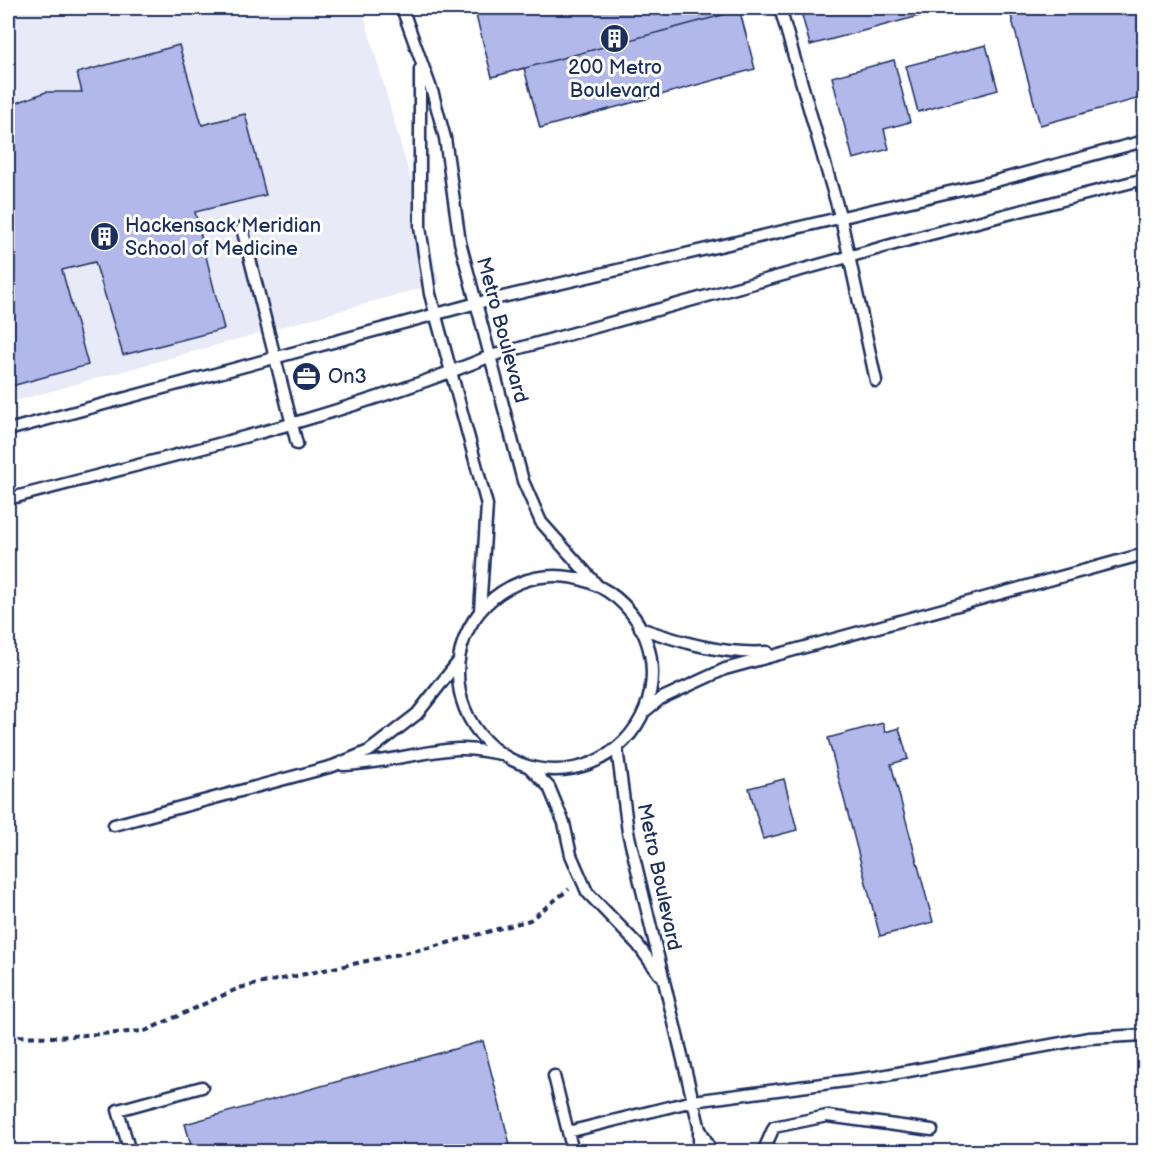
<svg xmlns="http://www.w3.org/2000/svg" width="1152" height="1159" font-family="'Balsamiq Sans',sans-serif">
<rect width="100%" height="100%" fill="#fff"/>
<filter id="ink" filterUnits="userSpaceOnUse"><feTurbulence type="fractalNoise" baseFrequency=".0167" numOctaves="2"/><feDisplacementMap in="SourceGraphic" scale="12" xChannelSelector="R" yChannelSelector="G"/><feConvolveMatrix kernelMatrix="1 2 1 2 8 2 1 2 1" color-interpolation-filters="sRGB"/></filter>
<g filter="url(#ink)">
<path fill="#e8eaf8" d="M 8,8 L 362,8 L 440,283 L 8,403 Z"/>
<path fill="#b2b8e9" stroke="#1b2f5e" stroke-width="1.5" d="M 474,8 L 739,8 L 755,69 L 540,128 L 524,68 L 492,77 Z
M 474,8 L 728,8 L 730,13 L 492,77 Z
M 800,8 L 949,8 L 810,45 Z
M 1009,8 L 1144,8 L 1144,97 L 1040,125 Z
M 179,45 L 202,125 L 245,114 L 266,195 L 195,212 L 224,329 L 123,355 L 95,262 L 62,270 L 88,365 L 8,387 L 8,106 L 46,92 L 82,92 L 77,73 Z
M 986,45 L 998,90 L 918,112 L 906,66 Z
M 894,60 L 910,122 L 884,129 L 889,149 L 853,159 L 832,77 Z
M 883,723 L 885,732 L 899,728 L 908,759 L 891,764 L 933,922 L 880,936 L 828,738 Z
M 784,779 L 797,830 L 763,839 L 749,788 Z
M 483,1041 L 512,1152 L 193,1152 L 185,1124 Z"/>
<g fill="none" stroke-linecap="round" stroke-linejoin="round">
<defs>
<path id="service" d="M 402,8 L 433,94 L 445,138 L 460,242 L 523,481 L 541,522 L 597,585
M 780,8 L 841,219 L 876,381
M 420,69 L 420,227 L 430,294 L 487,505 L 480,611
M 242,228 L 297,444
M 8,430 L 477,303 L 992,182 L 1144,141
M 8,499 C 169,456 336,419 491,356 L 927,235 L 1144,179
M458 673a97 97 0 1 1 194 0a97 97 0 1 1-194 0Z
M 640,628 C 681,642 723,655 767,652
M 644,712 L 660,699 L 725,669 L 1144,554
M 617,748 L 628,832 L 699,1126 L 699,1152
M 343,765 C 382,764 420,751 459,749 C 473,748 488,752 501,754
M 529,767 L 549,787 L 564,823 L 571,855 L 587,892 L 638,945 L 659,974
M 114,825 L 333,766 L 369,751 L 417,714 L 458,662
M 554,1076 L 568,1132
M 700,1129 L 712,1152
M 130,1152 L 118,1110 L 202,1087
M 573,1152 L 568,1132 L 693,1101 L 876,1077 L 1089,1038 L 1144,1035
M 763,1152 L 774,1127 L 827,1116 L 932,1130"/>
</defs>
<use href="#service" stroke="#1b2f5e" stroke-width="15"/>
<path stroke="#1b2f5e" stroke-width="4" stroke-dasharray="6 4.5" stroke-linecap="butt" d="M 8,1036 L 55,1037 L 145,1031 L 239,988 L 433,947 L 530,920 L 569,889"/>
<use href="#service" stroke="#fff" stroke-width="10"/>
</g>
</g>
<defs>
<symbol id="building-disc" viewBox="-11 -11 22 22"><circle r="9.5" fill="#1b2f5e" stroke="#fff"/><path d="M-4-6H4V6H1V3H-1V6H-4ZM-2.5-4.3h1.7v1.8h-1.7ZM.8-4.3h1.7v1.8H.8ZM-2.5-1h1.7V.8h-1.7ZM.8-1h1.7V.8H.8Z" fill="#fff"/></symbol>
<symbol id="office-disc" viewBox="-11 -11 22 22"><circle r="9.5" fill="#1b2f5e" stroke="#fff"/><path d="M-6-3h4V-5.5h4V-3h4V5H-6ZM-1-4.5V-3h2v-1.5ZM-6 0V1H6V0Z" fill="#fff"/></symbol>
</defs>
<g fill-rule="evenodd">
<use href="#building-disc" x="598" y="22" width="33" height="33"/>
<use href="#building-disc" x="88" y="220" width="33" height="33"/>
<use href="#office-disc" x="290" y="360" width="33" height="33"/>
</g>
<g text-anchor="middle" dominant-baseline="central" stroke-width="6" stroke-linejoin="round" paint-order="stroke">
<g font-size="20" fill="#1b2f5e" stroke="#fff" text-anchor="start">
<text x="615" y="68" text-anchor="middle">200 Metro<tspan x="615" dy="23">Boulevard</tspan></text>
<text x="125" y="226">Hackensack Meridian<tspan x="125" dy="23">School of Medicine</tspan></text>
<text x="328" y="377">On3</text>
</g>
<g font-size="20" fill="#1b2f5e" stroke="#fff">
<text transform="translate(502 330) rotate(75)">Metro Boulevard</text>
<text transform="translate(659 877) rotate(78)">Metro Boulevard</text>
</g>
</g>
<rect width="1152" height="1159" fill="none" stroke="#fff" stroke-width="30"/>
<rect x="15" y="15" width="1122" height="1129" fill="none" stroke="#1b2f5e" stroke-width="2" filter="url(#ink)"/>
</svg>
